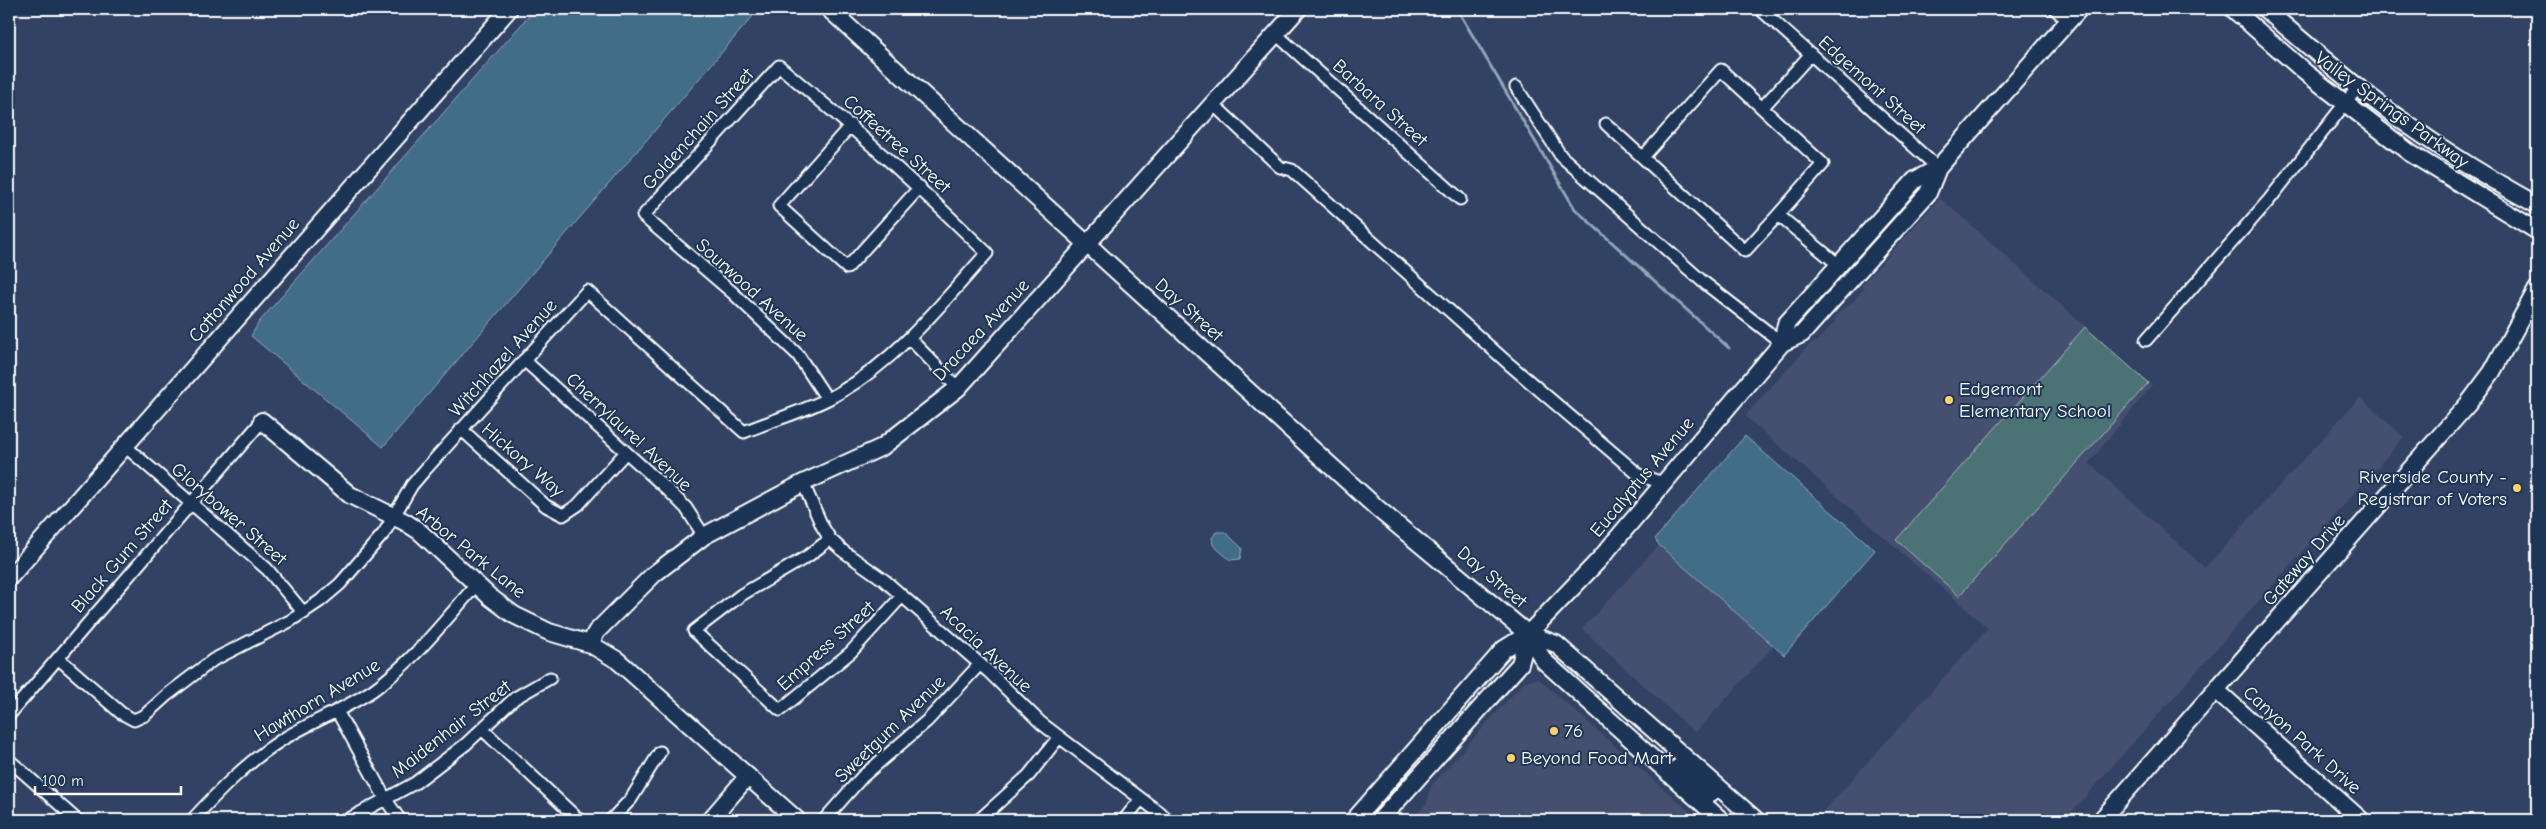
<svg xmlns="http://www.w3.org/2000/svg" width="2546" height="829" font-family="'Comic Neue',sans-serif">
<rect width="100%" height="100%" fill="#324264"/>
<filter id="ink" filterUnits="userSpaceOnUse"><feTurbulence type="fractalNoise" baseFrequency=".02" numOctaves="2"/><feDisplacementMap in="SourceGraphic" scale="10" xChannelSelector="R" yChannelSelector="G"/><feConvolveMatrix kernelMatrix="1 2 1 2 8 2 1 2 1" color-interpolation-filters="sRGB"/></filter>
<g filter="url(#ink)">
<path fill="#444f70" d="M 1940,198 L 2152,385 L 2089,463 L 2205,568 L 2360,397 L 2404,437 L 2065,820 L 1816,820 L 1988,628 L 1745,416 L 1812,342 L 1816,342 L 1834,323 L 1835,317 L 1843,308 L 1848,307 L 1864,289 L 1861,286 Z
M 1659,545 L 1774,646 L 1695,733 L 1582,629 Z
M 1539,679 L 1650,777 L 1699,820 L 1411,820 L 1427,803 L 1431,786 L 1520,686 L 1525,681 Z"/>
<path fill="#4c7274" stroke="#a6b8ba" d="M 2085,327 L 2148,383 L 1959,596 L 1896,540 Z"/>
<path fill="#426d89" stroke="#8ea7b8" d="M 535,9 L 745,9 L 753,16 L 383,447 L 251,336 L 259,322 Z
M 1745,436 L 1875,550 L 1784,655 L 1659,545 L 1655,539 Z
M 1216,532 L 1225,532 L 1242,548 L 1240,559 L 1230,560 L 1213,545 L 1212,538 Z"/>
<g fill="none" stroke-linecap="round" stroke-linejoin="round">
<path stroke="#8ea7b8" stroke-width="3" d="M 1457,9 L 1575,209 L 1729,348"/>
<defs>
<path id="street" d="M 1760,9 L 1938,168
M 2055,9 L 2068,20
M 1276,34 L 1460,199
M 1811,54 L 1762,108 L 1823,164 L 1778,215 L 1840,266
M 1516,87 L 1561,156 L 1702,281 L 1782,343
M 1213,104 L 1280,167 L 1292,170 L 1509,364 L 1639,475 L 1663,483
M 1606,124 L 1745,251 L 1778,215
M 851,125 L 779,206 L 847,268 L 920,187
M 1643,157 L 1721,70 L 1762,108
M 909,338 L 958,388
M 2146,340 L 2269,200 L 2358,87
M 524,360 L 668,490 L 686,508 L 704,536
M 461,429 L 546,506 L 563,515 L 578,505 L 626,452
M 125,446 L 267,569 L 304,613
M 803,483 L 822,526 L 830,539 L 843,551 L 884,580 L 989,672 L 1041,723 L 1169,820
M 830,539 L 808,556 L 741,595 L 694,631 L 780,710 L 851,652 L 902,596
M 58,658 L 121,713 L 134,720 L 145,715 L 167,695 L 213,660 L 290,621 L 320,601 L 340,584 L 384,533 L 412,485 L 424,471 L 587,291 L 744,432 C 775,419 810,410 839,393 C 898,359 942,303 987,253 C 920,187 852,126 779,66 L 643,216 L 733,293 L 798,355 L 827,399
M 337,711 L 386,800 L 400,820
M 9,715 L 262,421
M 482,729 L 579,820
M 9,760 L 77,820
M 192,820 C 219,791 246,763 280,741 C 310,722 344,710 373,690 C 414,661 444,621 477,584
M 347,820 L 415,783 L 466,744 L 515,698 L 550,678
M 611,820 L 631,799 L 660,752
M 824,820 L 862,777 L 928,720 L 980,664
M 979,820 L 1029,775 L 1059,737
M 1124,820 L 1141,799"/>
<path id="secondary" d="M 829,9 L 1377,508 L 1528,634 L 1556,644 L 1756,820
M 2233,9 L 2306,73 L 2410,153 L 2537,231
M 2265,9 C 2301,39 2336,71 2373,99 C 2425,139 2480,174 2537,205
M 1782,343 L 1786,324 L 1915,180 L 1938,168
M 262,421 L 350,495 L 405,522 L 419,531 L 490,597 L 514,615 L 549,632 L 590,644 L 617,660 L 797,820
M 9,578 L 509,9
M 1528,634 L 1544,661 L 1721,820
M 590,644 L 596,632 L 654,574 L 704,536 L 803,483 L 882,447 L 958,388 L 1298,9
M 2216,690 L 2361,820
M 1669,774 L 1679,767 L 1711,793
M 710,820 L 748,776
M 1354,820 L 1504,649 L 1528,634 L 1599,560 L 1782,343 L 1802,334 L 1861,268 L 1928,193 L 1938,168 L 2079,9
M 1380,820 L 1520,664 L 1528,634
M 2101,820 L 2468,404 L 2492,372 L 2537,289"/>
</defs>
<use href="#street" stroke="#fff" stroke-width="15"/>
<use href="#secondary" stroke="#fff" stroke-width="20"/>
<use href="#street" stroke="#1d3557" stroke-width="11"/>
<use href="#secondary" stroke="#1d3557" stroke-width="16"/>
</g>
</g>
<g fill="#ffd166" stroke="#1d3557" stroke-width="2">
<circle cx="1949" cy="400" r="5"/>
<circle cx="2517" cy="488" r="5"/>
<circle cx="1554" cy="731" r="5"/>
<circle cx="1511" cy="758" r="5"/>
</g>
<g text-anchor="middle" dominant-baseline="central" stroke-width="4" stroke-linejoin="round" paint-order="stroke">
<g font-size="19" fill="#fff" stroke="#1d3557">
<text transform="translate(1872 85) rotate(42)">Edgemont Street</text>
<text transform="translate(1380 103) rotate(42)">Barbara Street</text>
<text transform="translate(2392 110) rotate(36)">Valley Springs Parkway</text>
<text transform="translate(698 129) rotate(-48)">Goldenchain Street</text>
<text transform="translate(897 144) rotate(42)">Coffeetree Street</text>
<text transform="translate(244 280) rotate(-49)">Cottonwood Avenue</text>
<text transform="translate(752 290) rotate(42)">Sourwood Avenue</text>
<text transform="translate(1189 310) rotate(42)">Day Street</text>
<text transform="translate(981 330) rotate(-47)">Dracaea Avenue</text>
<text transform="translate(503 358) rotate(-48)">Witchhazel Avenue</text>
<text transform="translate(629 432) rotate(43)">Cherrylaurel Avenue</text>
<text transform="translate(523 460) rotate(41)">Hickory Way</text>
<text transform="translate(1642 477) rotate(-50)">Eucalyptus Avenue</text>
<text transform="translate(229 514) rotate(41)">Glorybower Street</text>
<text transform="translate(471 552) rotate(39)">Arbor Park Lane</text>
<text transform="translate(122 556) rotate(-49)">Black Gum Street</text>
<text transform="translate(2304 560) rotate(-49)">Gateway Drive</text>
<text transform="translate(1492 577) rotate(40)">Day Street</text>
<text transform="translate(826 646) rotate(-42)">Empress Street</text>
<text transform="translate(986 649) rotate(43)">Acacia Avenue</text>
<text transform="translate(317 700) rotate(-31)">Hawthorn Avenue</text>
<text transform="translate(451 729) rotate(-38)">Maidenhair Street</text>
<text transform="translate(890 729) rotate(-44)">Sweetgum Avenue</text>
<text transform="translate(2302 740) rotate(42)">Canyon Park Drive</text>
</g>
<g font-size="19" fill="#fff" stroke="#1d3557" text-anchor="start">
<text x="1959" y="389">Edgemont<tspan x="1959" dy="22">Elementary School</tspan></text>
<text x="2507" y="477" text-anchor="end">Riverside County -<tspan x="2507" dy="22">Registrar of Voters</tspan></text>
<text x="1564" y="731">76</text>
<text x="1521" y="758">Beyond Food Mart</text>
</g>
</g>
<rect width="2546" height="829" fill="none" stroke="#1d3557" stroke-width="30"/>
<rect x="15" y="15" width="2516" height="799" fill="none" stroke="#fff" stroke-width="2" filter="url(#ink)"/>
<path d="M35 786v8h146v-8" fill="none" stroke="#ffffff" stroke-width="2.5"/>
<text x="42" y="786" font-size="15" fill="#ffffff" stroke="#1d3557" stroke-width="4" paint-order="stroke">100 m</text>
</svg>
